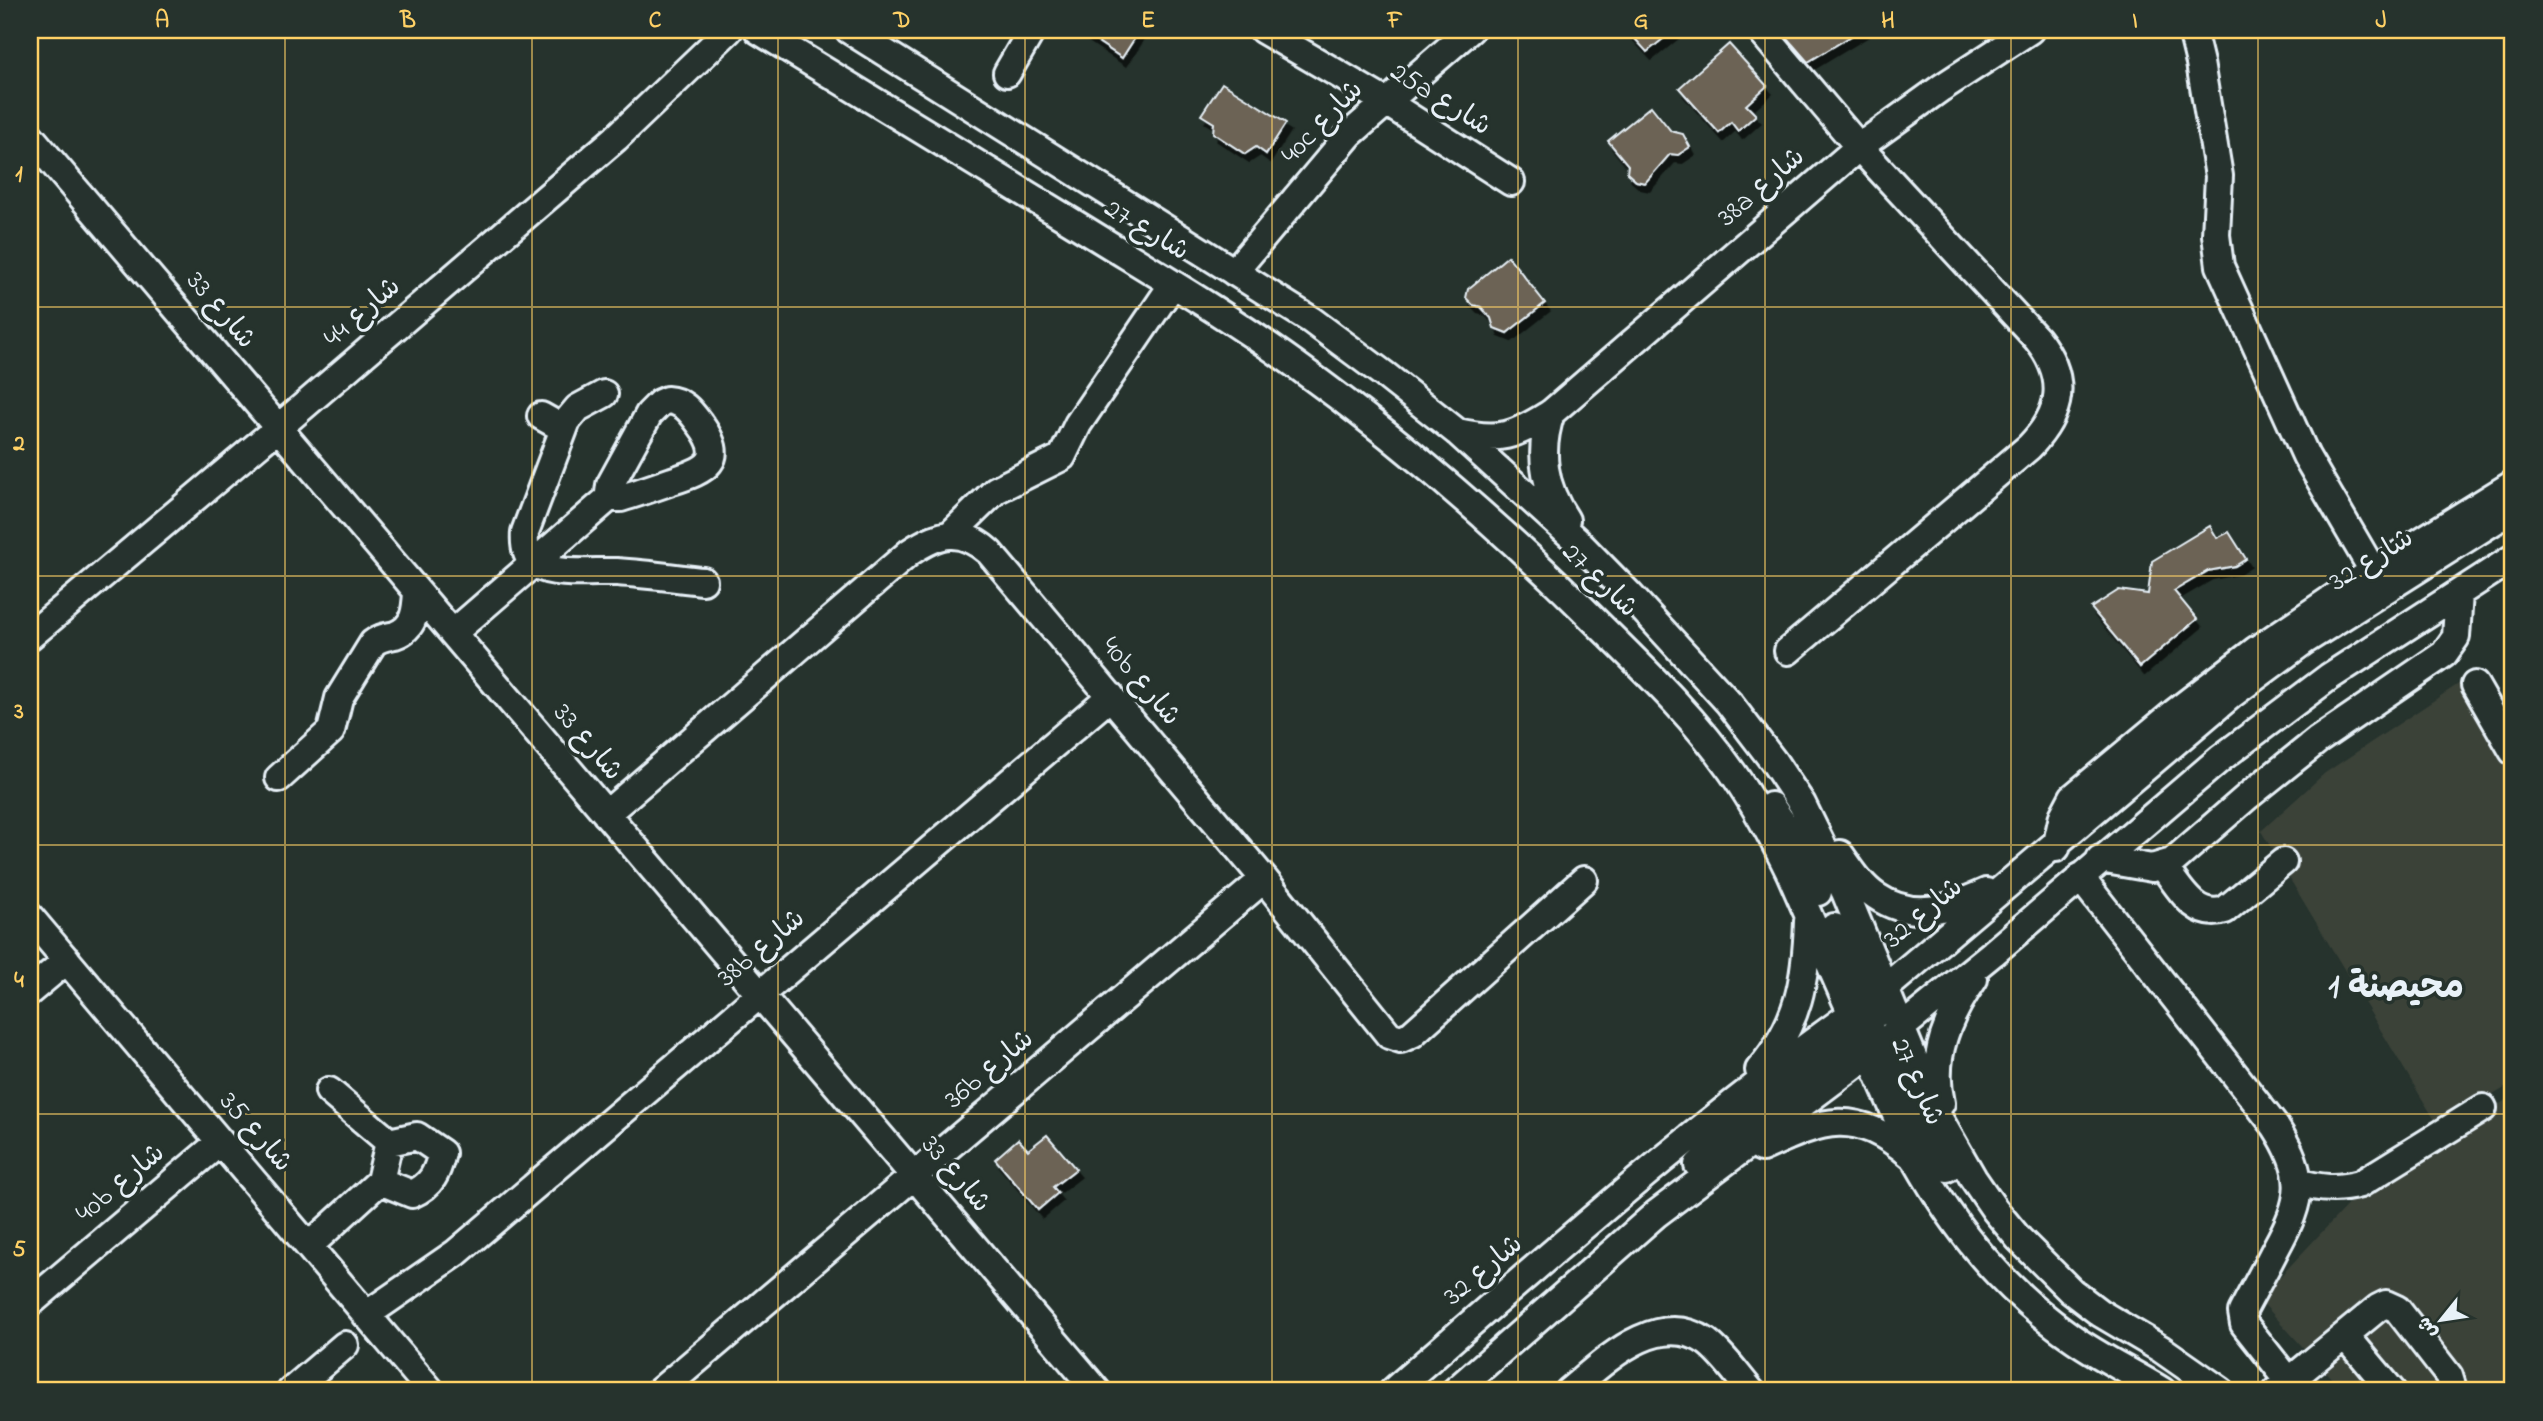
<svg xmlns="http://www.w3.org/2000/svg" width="2543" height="1421" font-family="'Indie Flower','Playpen Sans Arabic',sans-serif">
<defs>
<filter id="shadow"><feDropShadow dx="4.5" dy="8" stdDeviation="0" flood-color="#0009"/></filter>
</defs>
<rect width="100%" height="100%" fill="#26332d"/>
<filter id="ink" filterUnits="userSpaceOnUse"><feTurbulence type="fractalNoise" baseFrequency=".0143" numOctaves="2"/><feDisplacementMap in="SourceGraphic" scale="14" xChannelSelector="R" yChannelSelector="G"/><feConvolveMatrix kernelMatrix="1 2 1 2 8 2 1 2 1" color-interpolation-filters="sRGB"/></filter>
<g filter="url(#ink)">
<path fill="#3b4239" d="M 2463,681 L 2513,764 L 2513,1083 L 2439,1127 L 2261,831 L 2325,773 Z
M 2513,1096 L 2513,1391 L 2343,1391 L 2259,1299 L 2370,1181 Z"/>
<path fill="#6c6455" stroke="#e8f1f8" stroke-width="2" filter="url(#shadow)" d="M 1080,30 L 1140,30 L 1122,58 Z
M 1627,30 L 1674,30 L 1647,52 Z
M 1780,30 L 1861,30 L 1808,62 Z
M 1729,44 L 1767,86 L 1746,105 L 1756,115 L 1738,131 L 1731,122 L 1719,133 L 1679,88 Z
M 1222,83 L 1286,123 L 1266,154 L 1256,147 L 1245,154 L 1213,133 L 1214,123 L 1201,115 Z
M 1651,106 L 1671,131 L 1683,134 L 1690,147 L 1678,155 L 1670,154 L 1645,183 L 1636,181 L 1627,173 L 1628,165 L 1608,141 Z
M 1508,256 L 1545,303 L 1507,333 L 1494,328 L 1491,318 L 1481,307 L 1473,305 L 1466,298 L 1468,289 Z
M 2210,526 L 2217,538 L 2229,532 L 2246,559 L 2235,566 L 2208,571 L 2174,591 L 2197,619 L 2140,667 L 2091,608 L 2119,590 L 2148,594 L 2152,561 Z
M 1047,1135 L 1076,1169 L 1053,1187 L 1058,1193 L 1038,1210 L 995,1159 L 1018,1139 L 1028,1150 Z"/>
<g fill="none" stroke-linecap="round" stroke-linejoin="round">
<defs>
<path id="minor" d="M 758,30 C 866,96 974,162 1082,228 C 1153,272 1225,314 1293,363 C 1396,437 1492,519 1582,608 C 1635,661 1690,711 1733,773 C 1755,805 1773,838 1790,873 L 1916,1160 C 1957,1232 2002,1288 2070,1336 C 2099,1357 2132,1372 2162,1391
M 849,30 L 1311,320 L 1385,375 L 1457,432 L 1577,541 L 1629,594 L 1729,703 L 1774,762 L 1802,804 L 1845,892 L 1938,1117 L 1973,1178 L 1995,1210 L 2019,1239 L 2071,1291 L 2100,1313 L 2161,1349 L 2221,1391
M 1263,30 L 1386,102 L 1511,182
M 1760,30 L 1859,147 L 2037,339 C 2068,378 2063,412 2029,447 L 1788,651
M 2192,30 L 2200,63 L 2219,176 L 2216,235 L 2220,266 L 2306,456 L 2373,571
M 1007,73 L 1032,30
M 30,136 L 1097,1391
M 1234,272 L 1350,134 L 1470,30
M 604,394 L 578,408 L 567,421 L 525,532 C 524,545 525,558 537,565 C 554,576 596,571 617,572 C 646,574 675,578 703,581
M 667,400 C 684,401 691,412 700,424 C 728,461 706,470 672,481 C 655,487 638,493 621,498 L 614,498 L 609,493 L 610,485 L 649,414 L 660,403 Z
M 1551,413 C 1538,452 1543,486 1566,520
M 541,416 L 564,429
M 1457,432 C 1499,442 1515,436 1551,413 L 1859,147 L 1941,88 L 2030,30
M 950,535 L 996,490 L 1062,457 L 1078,424 L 1173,284
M 453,633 L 611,496
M 30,636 L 278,428 L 616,138 L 729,30
M 2475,685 L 2513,751
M 279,778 L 331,731 L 339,698 L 373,643 C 380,637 387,637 395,635 C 415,628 416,610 417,592
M 1771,806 L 1793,838 L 1818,892
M 606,814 L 910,552 C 940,532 960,527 989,552 L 1264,879 L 1389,1035 L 1401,1039 L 1412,1034 L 1584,880
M 2056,848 L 2063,816 L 2073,797 L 2174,713 L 2256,650 L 2373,571 L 2513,484
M 1840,854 C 1850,868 1861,886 1876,896 C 1913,921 1948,909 1986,892
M 2100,859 L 2152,868 L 2172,862 L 2248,796 L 2318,740 L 2444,654 L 2456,637 L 2459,593
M 2163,866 C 2179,887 2195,920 2225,910 L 2283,862
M 2080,877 L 2275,1126 C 2307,1175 2303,1199 2276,1248 C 2265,1270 2253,1291 2242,1312 L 2244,1324 L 2289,1381
M 30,917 L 431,1391
M 1834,927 C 1847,955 1857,991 1881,1012
M 30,991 L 67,960
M 1881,1041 L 1916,1115 L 1947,1168
M 1759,1070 C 1799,1024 1806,980 1808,921
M 329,1091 L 389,1142 L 417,1136 L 442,1153 C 437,1173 432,1185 412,1194 L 380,1181
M 1941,1103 C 1930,1057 1948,1016 1974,979
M 1762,1148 C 1825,1119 1854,1107 1912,1156
M 1698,1165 C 1736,1128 1778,1095 1819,1062 C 1836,1049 1857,1040 1870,1022
M 2298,1182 C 2320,1189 2338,1190 2360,1184 L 2483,1108
M 310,1245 L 380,1181 L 389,1142
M 30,1303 L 220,1142
M 366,1315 L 456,1253 L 1111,696
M 2346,1336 L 2392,1391
M 291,1391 L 345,1345
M 660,1391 L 1264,879
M 1393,1391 C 1548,1257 1701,1119 1870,1001 L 2231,695 L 2304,641 L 2513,509
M 1455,1391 L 1656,1214 L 1869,1054 L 1993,953 L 2221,758 L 2329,677 L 2513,558
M 1569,1391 C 1604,1362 1657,1308 1707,1342 C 1724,1355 1737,1375 1751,1391
M 2277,1391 L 2378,1308 L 2386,1304 L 2397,1309 L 2449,1376 L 2452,1386 L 2449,1391"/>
</defs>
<use href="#minor" stroke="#e8f1f8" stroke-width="32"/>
<use href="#minor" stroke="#26332d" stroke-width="26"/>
</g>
</g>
<path fill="none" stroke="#ffd166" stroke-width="2" stroke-opacity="0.55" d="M 285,30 L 285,1391M 532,30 L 532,1391M 778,30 L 778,1391M 1025,30 L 1025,1391M 1272,30 L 1272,1391M 1518,30 L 1518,1391M 1765,30 L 1765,1391M 2011,30 L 2011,1391M 2258,30 L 2258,1391M 30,307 L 2513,307M 30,576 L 2513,576M 30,845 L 2513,845M 30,1114 L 2513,1114"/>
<g text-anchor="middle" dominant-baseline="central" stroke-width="7" stroke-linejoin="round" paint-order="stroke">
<g font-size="28" fill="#e8f1f8" stroke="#26332d">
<text transform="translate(1440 100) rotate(32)">25a شارع</text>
<text transform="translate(1323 123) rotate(-46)">40c شارع</text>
<text transform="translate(1762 188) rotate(-41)">38a شارع</text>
<text transform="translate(1146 231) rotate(31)">شارع 27</text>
<text transform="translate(220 311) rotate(50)">شارع 33</text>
<text transform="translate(363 313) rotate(-41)">شارع 44</text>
<text transform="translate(2372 561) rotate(-32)">شارع 32</text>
<text transform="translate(1599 581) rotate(44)">شارع 27</text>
<text transform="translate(1140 682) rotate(50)">40b شارع</text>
<text transform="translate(587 743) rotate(50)">شارع 33</text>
<text transform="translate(1924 914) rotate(-40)">شارع 32</text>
<text transform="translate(762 949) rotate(-40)">38b شارع</text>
<text transform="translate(990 1070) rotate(-40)">36b شارع</text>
<text transform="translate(1916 1082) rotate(66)">شارع 27</text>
<text transform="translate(255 1133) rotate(49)">شارع 35</text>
<text transform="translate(955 1175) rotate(50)">شارع 33</text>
<text transform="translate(121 1184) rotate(-40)">40b شارع</text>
<text transform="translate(1484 1271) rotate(-40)">شارع 32</text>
</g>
<g font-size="35" font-weight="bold" fill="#e8f1f8" stroke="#26332d">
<text x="2396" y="988">محيصنة 1</text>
</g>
</g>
<rect width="2543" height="1421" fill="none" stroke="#26332d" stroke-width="77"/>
<g transform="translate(2441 1320) rotate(240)" stroke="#26332d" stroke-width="5" paint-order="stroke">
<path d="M0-5L12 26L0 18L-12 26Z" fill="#e8f1f8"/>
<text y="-10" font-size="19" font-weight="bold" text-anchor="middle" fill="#e8f1f8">ش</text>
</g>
<rect x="38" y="38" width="2466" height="1344" fill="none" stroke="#ffd166" stroke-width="2.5"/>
<g font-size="23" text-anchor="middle" font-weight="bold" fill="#ffd166">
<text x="162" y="27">A</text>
<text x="408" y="27">B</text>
<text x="655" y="27">C</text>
<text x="902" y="27">D</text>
<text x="1148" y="27">E</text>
<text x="1395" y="27">F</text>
<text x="1641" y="27">G</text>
<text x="1888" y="27">H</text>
<text x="2135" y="27">I</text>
<text x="2381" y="27">J</text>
<text x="19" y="181">1</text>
<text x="19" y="450">2</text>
<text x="19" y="718">3</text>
<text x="19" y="987">4</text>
<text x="19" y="1256">5</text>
</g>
</svg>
